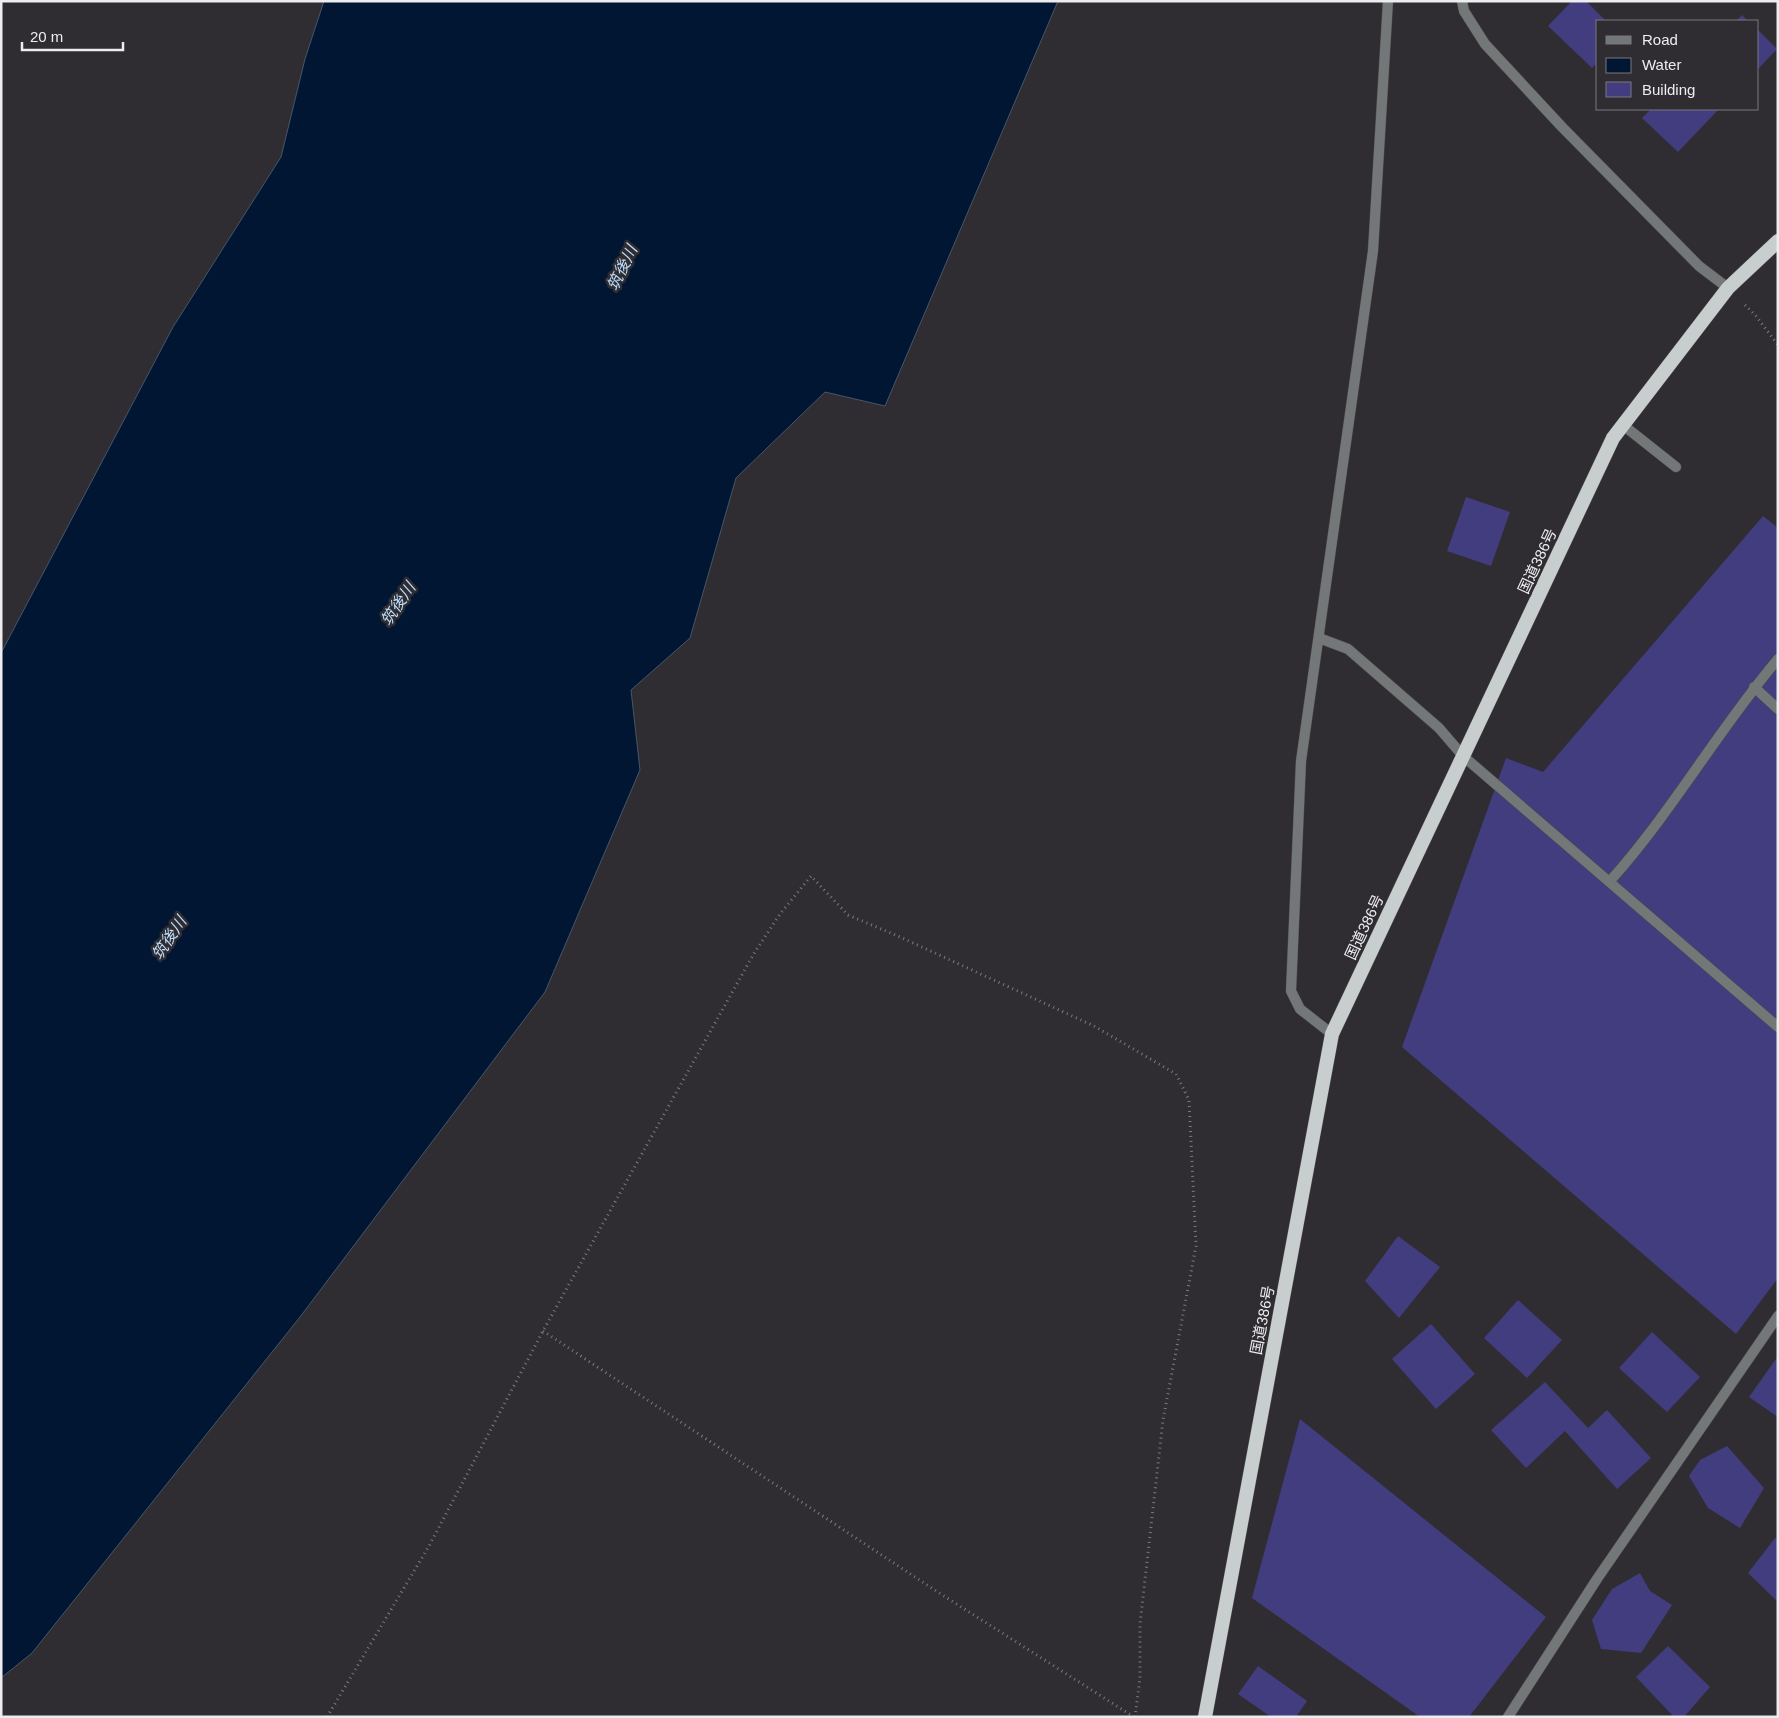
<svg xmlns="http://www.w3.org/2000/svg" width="1779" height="1718" font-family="Arial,'Noto Sans JP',sans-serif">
<rect width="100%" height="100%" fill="#2f2d31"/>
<path fill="#001632" stroke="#47566a" d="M 324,1 L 1058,1 L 885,406 L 825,392 L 736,478 L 690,638 L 631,690 L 640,770 L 545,992 L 300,1317 L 32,1653 L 1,1678 L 1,653 L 173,327 L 281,157 L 305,59 Z"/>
<path fill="#413d7f" d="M 1572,1 L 1586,1 L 1606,21 L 1598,21 L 1598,62 L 1592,68 L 1548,26 Z
M 1742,15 L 1748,21 L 1736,21 Z
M 1758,30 L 1777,49 L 1758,69 Z
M 1651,109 L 1719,109 L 1678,152 L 1642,118 Z
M 1466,497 L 1510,512 L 1491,566 L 1447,551 Z
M 1763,516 L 1778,528 L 1778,1278 L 1736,1334 L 1402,1047 L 1506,758 L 1543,772 Z
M 1398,1236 L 1440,1267 L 1399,1318 L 1365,1281 Z
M 1518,1300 L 1562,1340 L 1527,1378 L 1484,1338 Z
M 1431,1324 L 1475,1374 L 1436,1409 L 1392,1359 Z
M 1652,1332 L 1700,1377 L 1667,1412 L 1619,1368 Z
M 1778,1356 L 1778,1417 L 1749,1397 Z
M 1545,1382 L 1588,1428 L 1607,1410 L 1651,1458 L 1617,1489 L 1565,1431 L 1526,1468 L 1491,1430 Z
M 1300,1419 L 1546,1617 L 1469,1717 L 1420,1717 L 1252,1598 Z
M 1727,1446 L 1764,1488 L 1740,1528 L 1708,1508 L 1689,1476 L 1700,1460 Z
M 1775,1538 L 1778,1540 L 1778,1602 L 1748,1573 Z
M 1640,1573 L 1650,1591 L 1672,1605 L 1641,1653 L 1601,1649 L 1592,1620 L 1612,1589 Z
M 1668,1646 L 1710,1687 L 1684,1717 L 1674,1717 L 1636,1677 Z
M 1258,1666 L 1307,1701 L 1296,1717 L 1271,1717 L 1238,1694 Z"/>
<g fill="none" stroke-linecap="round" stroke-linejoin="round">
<defs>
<path id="minor" d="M 1462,1 L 1464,11 L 1485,44 L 1562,127 L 1699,266 L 1728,288
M 1623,425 L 1676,467
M 1319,638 L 1348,649 L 1439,728 L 1463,756 L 1778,1027
M 1754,687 L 1778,709
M 1610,881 C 1672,812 1718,730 1778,659
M 1332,1034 L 1300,1009 L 1291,991 L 1301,761 L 1373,251 L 1388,1
M 1508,1717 L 1597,1579 L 1778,1316"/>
<path id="trunk" d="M 1205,1717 L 1332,1034 L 1613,438 L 1728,288 L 1778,241"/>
</defs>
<use href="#minor" stroke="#4a484b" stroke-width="11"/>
<use href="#trunk" stroke="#4a484b" stroke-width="15"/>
<path stroke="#7c7a7d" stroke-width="3" stroke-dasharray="1 4" stroke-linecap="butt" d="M 1745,305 L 1756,316 L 1778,345
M 543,1331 L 933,1589 L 1134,1717
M 327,1717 L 429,1546 L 543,1331 L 753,955 L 780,914 L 811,876 L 848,915 L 900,937 L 1094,1026 L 1176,1074 L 1189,1100 L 1196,1246 L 1163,1420 L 1140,1624 L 1140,1678 L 1135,1717"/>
<use href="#minor" stroke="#747777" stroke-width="10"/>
<use href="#trunk" stroke="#c8cece" stroke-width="14"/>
</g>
<g text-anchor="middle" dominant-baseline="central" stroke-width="5" stroke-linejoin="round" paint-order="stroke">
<g font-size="15" fill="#edecee" stroke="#2f2d31">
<text transform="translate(1537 561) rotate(-65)">国道386号</text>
<text transform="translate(1364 927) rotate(-65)">国道386号</text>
<text transform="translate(1262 1320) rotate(-79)">国道386号</text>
</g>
<g font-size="16" font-style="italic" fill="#bddcfc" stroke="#2f2d31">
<text transform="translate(622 268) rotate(-64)">筑後川</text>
<text transform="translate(398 604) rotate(-56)">筑後川</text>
<text transform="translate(169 938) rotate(-56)">筑後川</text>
</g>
</g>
<rect width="1779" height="1718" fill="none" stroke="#edecee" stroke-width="5"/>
<rect x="1596" y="20" width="162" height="90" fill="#2f2d31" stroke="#7b797d"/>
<rect x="1606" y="36" width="25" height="8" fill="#747777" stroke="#7b797d"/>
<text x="1642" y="45" font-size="15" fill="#edecee">Road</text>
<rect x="1606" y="58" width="25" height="15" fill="#001632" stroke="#7b797d"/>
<text x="1642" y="70" font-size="15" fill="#edecee">Water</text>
<rect x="1606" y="82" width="25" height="15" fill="#413d7f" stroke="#7b797d"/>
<text x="1642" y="95" font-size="15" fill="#edecee">Building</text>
<path d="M22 42v8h101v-8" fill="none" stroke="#edecee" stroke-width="2.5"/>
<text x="30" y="42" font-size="15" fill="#edecee" stroke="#2f2d31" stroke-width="4" paint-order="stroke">20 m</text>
</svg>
